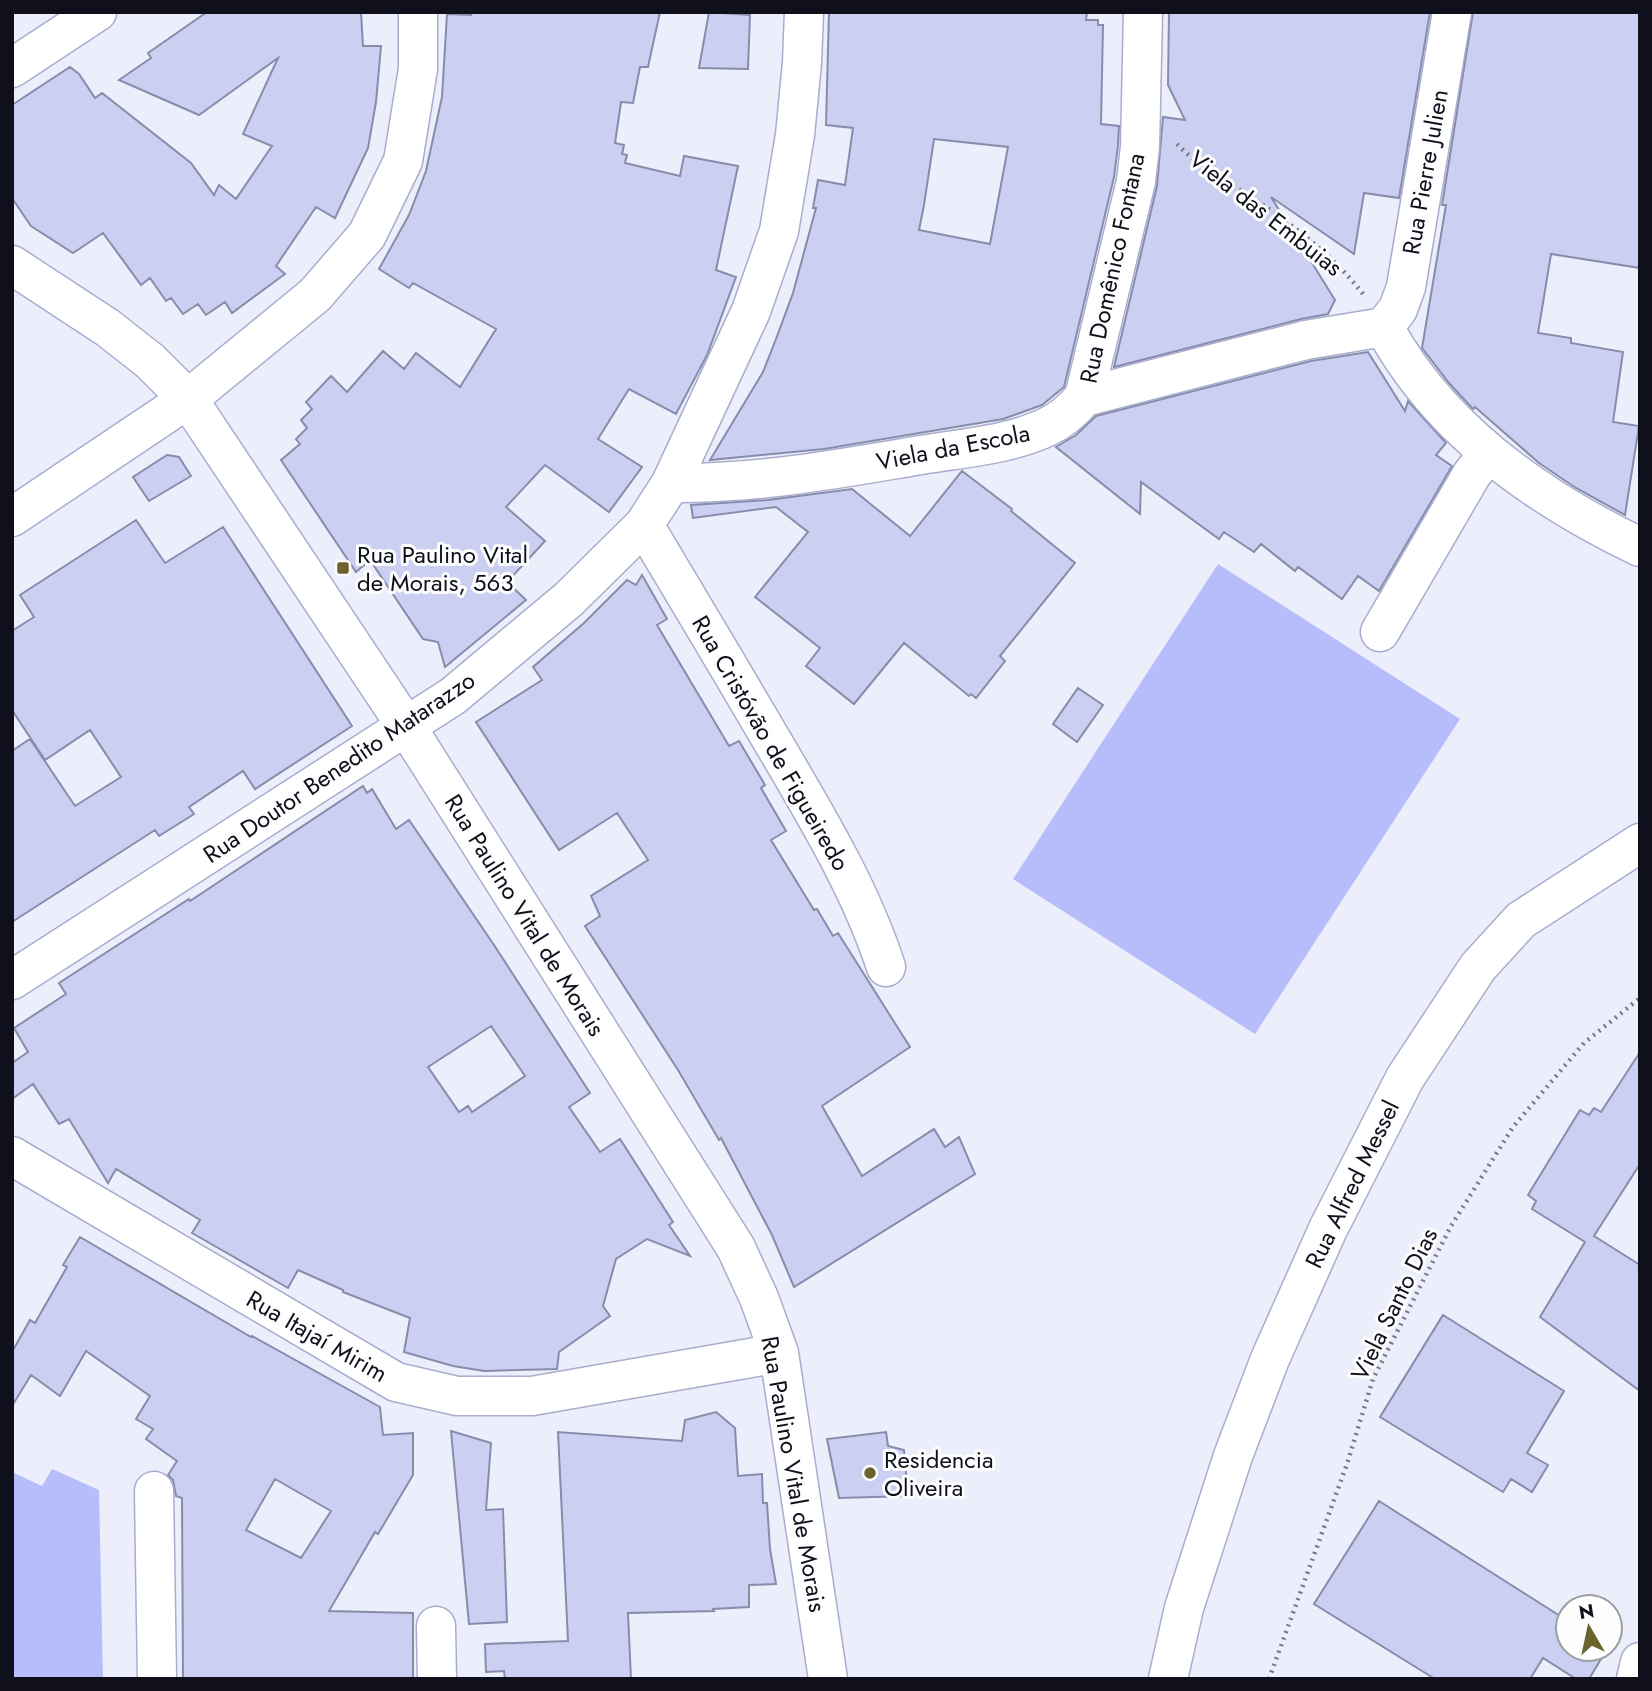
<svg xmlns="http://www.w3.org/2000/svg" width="1652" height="1691" font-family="Jost,sans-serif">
<rect width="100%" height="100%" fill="#eceefc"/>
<path fill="#b7bdfa" d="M 1218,564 L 1460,719 L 1255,1034 L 1013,879 Z
M 52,1469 L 99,1490 L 103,1679 L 12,1679 L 12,1472 L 42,1486 Z"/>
<path fill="#cbd0f2" stroke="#888cab" stroke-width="2" fill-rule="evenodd" d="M 207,12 L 361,12 L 363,46 L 381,46 L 376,102 L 368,148 L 335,218 L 316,207 L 276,266 L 285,274 L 232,313 L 225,302 L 206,315 L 198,304 L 183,314 L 171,298 L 166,301 L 150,278 L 141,285 L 103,233 L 73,253 L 31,226 L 12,198 L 12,105 L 70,67 L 79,74 L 95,98 L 102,93 L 191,163 L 214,195 L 219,185 L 236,199 L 272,146 L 243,134 L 278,58 L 199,115 L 119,80 L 151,58 L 148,53 Z
M 471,12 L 660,12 L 648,67 L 640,67 L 633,103 L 621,102 L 615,143 L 624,145 L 622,154 L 627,155 L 625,163 L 680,176 L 684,156 L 738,166 L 716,270 L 736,277 L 707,355 L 676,414 L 629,389 L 598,439 L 642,467 L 609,512 L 545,465 L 506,507 L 545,541 L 507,582 L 526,600 L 445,667 L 438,642 L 423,639 L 370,560 L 356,572 L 281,460 L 300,444 L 296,439 L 307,428 L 301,420 L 312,409 L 306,402 L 331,376 L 347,392 L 383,351 L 404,369 L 416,353 L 460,387 L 496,329 L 413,283 L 409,288 L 379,269 L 409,215 L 426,171 L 442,97 L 447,14 L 471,15 Z
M 709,12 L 750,15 L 748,69 L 699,68 Z
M 829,12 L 1087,12 L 1086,20 L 1098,20 L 1098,25 L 1103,25 L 1101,124 L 1119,126 L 1118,145 L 1114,177 L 1064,387 L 1042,405 L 1003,419 L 824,449 L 710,460 L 763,372 L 776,339 L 793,293 L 816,208 L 813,208 L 818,180 L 845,185 L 853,128 L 826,125 ZM 934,139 L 1008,147 L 990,244 L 919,230 L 924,205 Z
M 1169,12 L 1430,12 L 1399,198 L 1364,193 L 1354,254 L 1271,197 L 1335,300 L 1328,314 L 1301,319 L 1114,367 L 1157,186 L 1163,117 L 1185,120 L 1168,85 Z
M 1473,12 L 1640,12 L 1640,268 L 1551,254 L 1538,333 L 1571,338 L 1571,343 L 1623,352 L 1613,422 L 1639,426 L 1625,515 L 1576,488 L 1539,463 L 1475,407 L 1473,409 L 1449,383 L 1422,348 L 1446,205 L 1442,205 Z
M 1368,352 L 1405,411 L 1408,401 L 1446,443 L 1436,455 L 1452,466 L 1379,591 L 1358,576 L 1342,599 L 1298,567 L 1295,571 L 1261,544 L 1254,552 L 1224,532 L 1219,539 L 1141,482 L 1140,514 L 1056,447 L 1076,435 L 1096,416 L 1311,361 Z
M 167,455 L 179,457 L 191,476 L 149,501 L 133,477 Z
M 962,471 L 1012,509 L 1011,511 L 1075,563 L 1000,656 L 1005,661 L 976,698 L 971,694 L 969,696 L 904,643 L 854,704 L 806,666 L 820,648 L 755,597 L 808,532 L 776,507 L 693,518 L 691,505 L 768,500 L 852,489 L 910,536 Z
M 136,520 L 165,563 L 223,527 L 352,726 L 255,789 L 243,771 L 189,807 L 194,814 L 159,836 L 155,830 L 12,922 L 12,751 L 30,739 L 75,806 L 121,777 L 90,730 L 45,760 L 12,710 L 12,631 L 34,617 L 20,595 Z
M 642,575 L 667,619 L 657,625 L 729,746 L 739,741 L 765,785 L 761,788 L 786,831 L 771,840 L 814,910 L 817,909 L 833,936 L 838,933 L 910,1047 L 822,1106 L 862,1176 L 934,1129 L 945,1147 L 959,1137 L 975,1174 L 794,1287 L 772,1235 L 721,1138 L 719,1140 L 678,1070 L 585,926 L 600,916 L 591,896 L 648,860 L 617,813 L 559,850 L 476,722 L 542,680 L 533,667 L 584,623 L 627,580 L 636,585 Z
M 1078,688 L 1103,705 L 1077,742 L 1053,724 Z
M 363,786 L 367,793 L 372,789 L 396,829 L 409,820 L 494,945 L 590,1093 L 569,1107 L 600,1152 L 620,1139 L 673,1222 L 669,1225 L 690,1256 L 647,1239 L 616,1259 L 603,1306 L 610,1316 L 559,1352 L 557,1369 L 484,1371 L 453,1366 L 404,1352 L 410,1318 L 343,1292 L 343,1290 L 298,1270 L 288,1288 L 192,1233 L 200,1220 L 116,1169 L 108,1183 L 69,1119 L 59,1124 L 33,1084 L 12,1099 L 12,1063 L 28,1052 L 14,1028 L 66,994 L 59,983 L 189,899 L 190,901 ZM 491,1026 L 525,1076 L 472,1112 L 468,1106 L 459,1112 L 428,1067 Z
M 1640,1052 L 1640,1164 L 1594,1236 L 1640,1265 L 1640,1391 L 1540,1317 L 1585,1242 L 1532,1209 L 1536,1201 L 1528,1195 L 1580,1110 L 1589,1115 L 1594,1108 L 1601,1112 Z
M 80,1237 L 251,1337 L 252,1336 L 380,1407 L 383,1435 L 413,1433 L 413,1475 L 378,1534 L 375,1532 L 329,1611 L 413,1613 L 413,1679 L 183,1679 L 182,1498 L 176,1496 L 173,1480 L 168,1475 L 177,1461 L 146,1439 L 153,1429 L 136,1419 L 150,1396 L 86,1351 L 60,1396 L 31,1375 L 12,1406 L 12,1352 L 30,1320 L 35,1323 L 67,1267 L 63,1265 ZM 275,1479 L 331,1511 L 301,1558 L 246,1530 Z
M 1443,1315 L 1564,1391 L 1527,1453 L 1548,1465 L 1532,1492 L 1511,1479 L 1503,1492 L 1380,1417 Z
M 716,1412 L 735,1428 L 738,1476 L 762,1474 L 763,1503 L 767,1503 L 770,1549 L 776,1584 L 749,1585 L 749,1607 L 713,1609 L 714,1611 L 628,1613 L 631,1679 L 505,1679 L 504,1671 L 486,1672 L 485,1644 L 568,1641 L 558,1432 L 682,1441 L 685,1420 Z
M 451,1431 L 491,1443 L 486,1510 L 503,1509 L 507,1622 L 469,1624 Z
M 886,1432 L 888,1446 L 904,1450 L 908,1496 L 839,1498 L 827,1439 Z
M 1379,1501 L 1568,1621 L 1568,1649 L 1584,1649 L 1601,1659 L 1589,1679 L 1576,1679 L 1543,1658 L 1530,1679 L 1435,1679 L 1314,1604 Z"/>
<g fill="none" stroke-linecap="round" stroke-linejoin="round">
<defs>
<path id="minor" d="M 12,68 L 97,12
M 12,265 L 108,328 L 150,361 L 188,399 L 406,726 L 736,1248 L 759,1298 L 779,1353 L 828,1679
M 1384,327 C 1439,429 1537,498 1640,547
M 1384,327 L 1398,309 L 1406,287 L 1452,12
M 1084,397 L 1136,181 L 1140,147 L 1143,12
M 671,483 C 758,484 836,469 921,455 C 963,448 1009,445 1047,427 C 1062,420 1074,409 1084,397 L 1306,340 L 1384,327
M 12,517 L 188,399 L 315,295 L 367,235 L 403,161 L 418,69 L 418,12
M 644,525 C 689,600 733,674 777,749 C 818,819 861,890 886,967
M 1380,632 L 1472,474 L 1488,454
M 12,980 L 453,696 L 569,599 L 644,525 L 671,483 L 751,311 L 779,231 L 795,135 L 802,63 L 804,12
M 12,1156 L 396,1382 L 457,1396 L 532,1396 L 779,1353
M 154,1491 L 157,1679
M 436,1626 L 437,1679
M 1168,1679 L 1184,1608 L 1233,1456 L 1270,1359 L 1328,1229 L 1405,1078 L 1478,967 L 1521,920 L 1640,843
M 1636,1679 L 1640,1662"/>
</defs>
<use href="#minor" stroke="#a8adce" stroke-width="41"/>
<path stroke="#777986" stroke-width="4.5" stroke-dasharray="2 5" stroke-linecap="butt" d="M 1177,144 C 1197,165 1223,179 1248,195 C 1288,221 1334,256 1363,294
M 1269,1679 L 1347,1464 L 1373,1379 L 1451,1226 L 1513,1127 L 1584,1043 L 1640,998"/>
<use href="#minor" stroke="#fff" stroke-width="38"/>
</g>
<g fill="#6b622e" stroke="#fcfdfc" stroke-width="2.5">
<rect x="336" y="561" width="14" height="14" rx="3.5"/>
<circle cx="870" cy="1473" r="7"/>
</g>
<g text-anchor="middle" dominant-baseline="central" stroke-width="6" stroke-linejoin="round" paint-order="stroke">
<g font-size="24" fill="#0f101c" stroke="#fcfdfc">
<text transform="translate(1425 172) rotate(-80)">Rua Pierre Julien</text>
<text transform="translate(1266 213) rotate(38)">Viela das Embuias</text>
<text transform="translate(1112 268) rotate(-78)">Rua Domênico Fontana</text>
<text transform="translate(953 447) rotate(-11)">Viela da Escola</text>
<text transform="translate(771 743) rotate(60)">Rua Cristóvão de Figueiredo</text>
<text transform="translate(339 767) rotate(-34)">Rua Doutor Benedito Matarazzo</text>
<text transform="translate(525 915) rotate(58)">Rua Paulino Vital de Morais</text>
<text transform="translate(1352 1184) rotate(-64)">Rua Alfred Messel</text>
<text transform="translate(1394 1304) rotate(-64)">Viela Santo Dias</text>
<text transform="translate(317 1336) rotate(30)">Rua Itajaí Mirim</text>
<text transform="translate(794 1474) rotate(80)">Rua Paulino Vital de Morais</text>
</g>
<g font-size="24" fill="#0f101c" stroke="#fcfdfc" text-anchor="start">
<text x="357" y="554">Rua Paulino Vital<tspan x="357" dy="28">de Morais, 563</tspan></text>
<text x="884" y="1459">Residencia<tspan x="884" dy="28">Oliveira</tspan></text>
</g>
</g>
<rect width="1652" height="1691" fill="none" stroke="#0f101c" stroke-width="28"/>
<g transform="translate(1589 1628) rotate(351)"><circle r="33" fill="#fcfdfc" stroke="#9d9ea2" stroke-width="2"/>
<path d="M0-5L12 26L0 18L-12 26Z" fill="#6b622e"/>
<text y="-10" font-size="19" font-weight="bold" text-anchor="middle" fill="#0f101c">N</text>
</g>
</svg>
